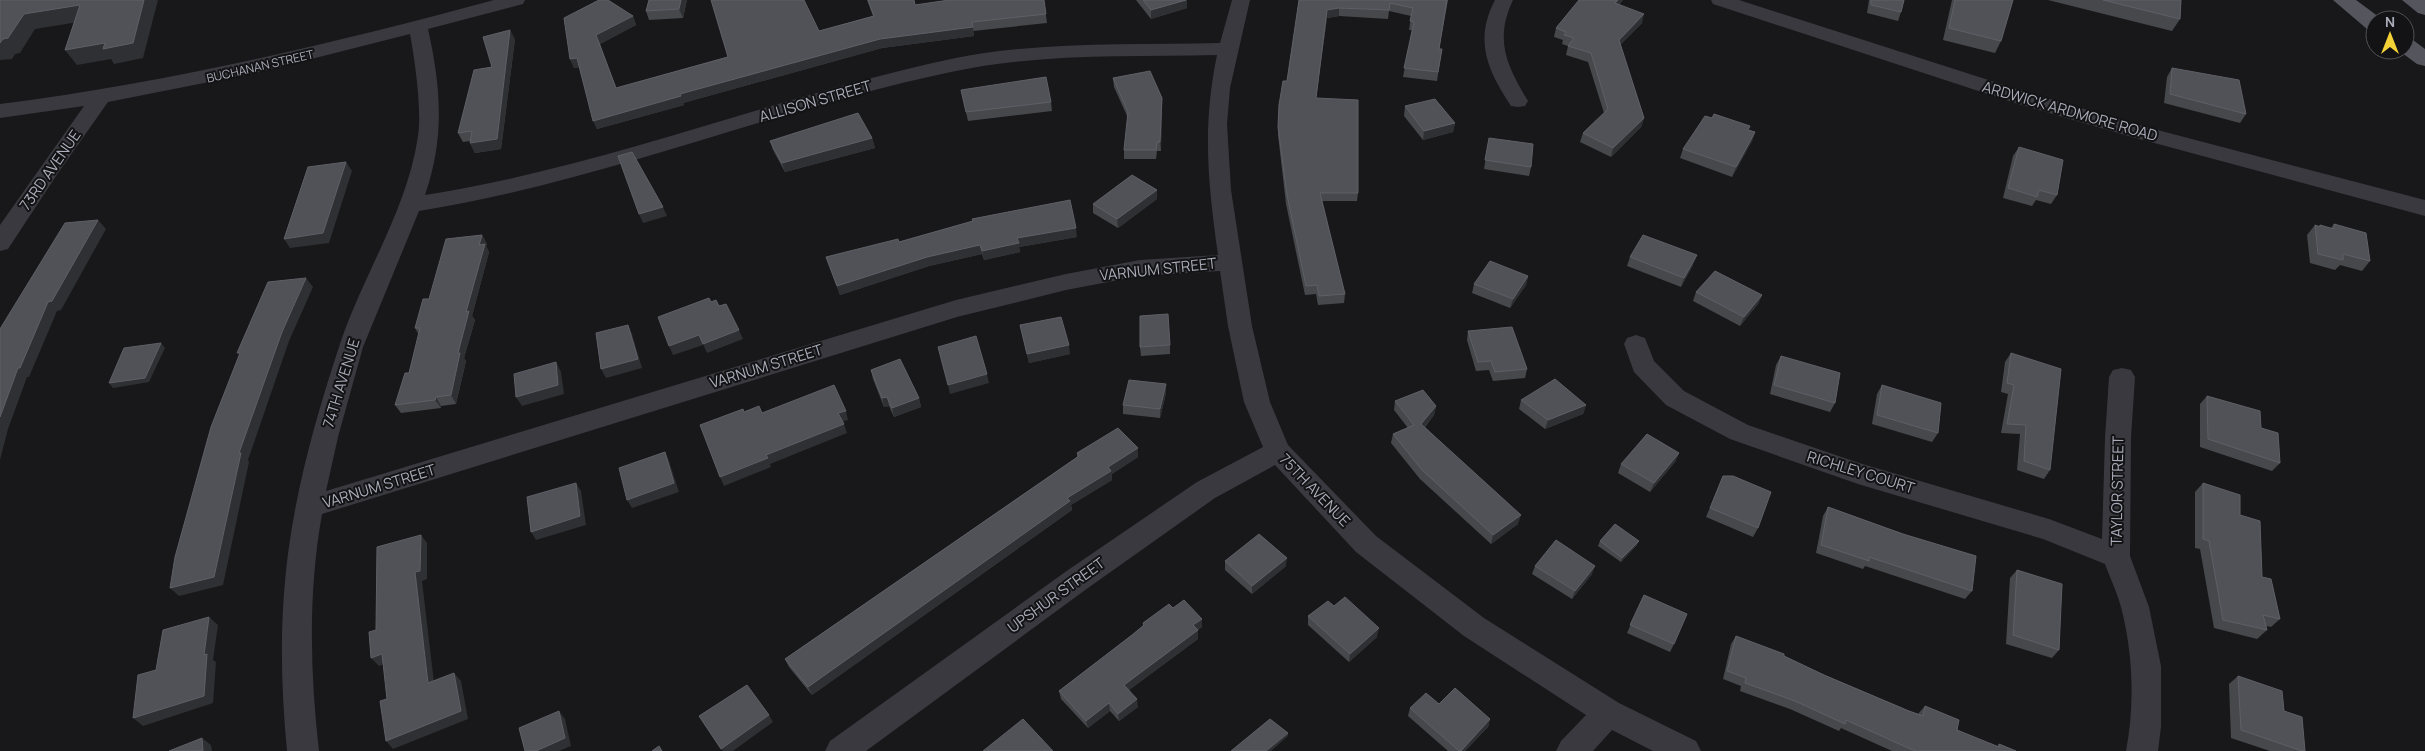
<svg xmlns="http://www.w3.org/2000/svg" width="2425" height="751" font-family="Manrope,sans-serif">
<rect width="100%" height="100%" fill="#18181a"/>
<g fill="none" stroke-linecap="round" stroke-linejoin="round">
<path fill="#39393f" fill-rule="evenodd" d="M 494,0 L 525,0 L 523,4 L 428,29 C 441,87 445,138 425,195 C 604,167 773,97 951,59 C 1038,41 1131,45 1220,43 L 1232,0 L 1250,0 L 1230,88 L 1227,124 L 1231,190 L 1252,326 L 1270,402 L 1288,445 L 1376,536 L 1484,618 L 1619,703 L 1696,741 L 1701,751 L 1653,751 L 1612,730 L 1593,751 L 1556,751 L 1561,741 L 1586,715 L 1464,636 L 1356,552 L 1275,465 L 1215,498 L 1088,588 L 866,751 L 825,751 L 830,741 L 1068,570 L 1197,482 L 1263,447 L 1244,402 L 1228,326 L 1220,271 L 1140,276 L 1066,290 L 957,317 L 322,514 C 308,593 310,672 319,751 L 287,751 C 282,699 280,645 284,593 C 290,510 312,429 338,350 C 361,277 407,212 418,136 C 422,110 415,61 410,34 L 260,72 L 108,102 L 58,173 L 8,249 L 0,251 L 0,225 L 84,106 L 0,118 L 0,104 C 168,83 331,44 494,0 ZM 1217,55 C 1202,127 1208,183 1218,255 L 1140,260 L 1066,274 L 956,300 L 326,491 L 338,437 L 363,347 L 419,211 C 601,182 771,110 951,72 C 1038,53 1129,57 1217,55 Z
M 1495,0 L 1513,0 C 1494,40 1507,66 1528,101 L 1525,106 L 1518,107 L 1511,106 C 1487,70 1474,40 1495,0 Z
M 1711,0 L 1739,0 L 2029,93 L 2146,127 L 2425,200 L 2425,216 L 2132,137 L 2015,103 L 1713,4 Z
M 1636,335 L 1645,338 L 1654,361 L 1684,391 L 1748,425 L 1859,463 L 2049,519 L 2102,539 L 2105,438 L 2109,377 L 2113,370 L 2122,368 L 2131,370 L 2135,377 L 2131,438 L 2130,556 L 2149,607 L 2161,666 L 2161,727 L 2158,751 L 2126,751 C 2135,704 2133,653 2121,607 C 2117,592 2110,578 2105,564 L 2043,539 L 1858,484 L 1730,439 L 1666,405 L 1634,372 L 1624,344 L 1627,338 Z"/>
<path fill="#55555e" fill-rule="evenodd" d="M 2333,0 L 2356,0 L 2383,20 L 2375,20 L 2375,30 L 2367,29 Z
M 2402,0 L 2425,0 L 2425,15 L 2418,13 Z
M 2405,39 L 2413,40 L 2425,49 L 2425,66 L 2417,64 L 2398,50 L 2405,50 Z"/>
</g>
<path fill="#46484c" d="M 649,0 L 687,0 L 683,18 L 649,20 L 646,11 Z
M 867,0 L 914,0 L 915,5 L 1044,0 L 1047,23 L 973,31 L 974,36 L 882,48 L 683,103 L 684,105 L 597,129 L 579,67 L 574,68 L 570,59 L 633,16 L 636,25 L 600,44 L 616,88 L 819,31 L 873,16 Z
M 1136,0 L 1187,0 L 1187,8 L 1151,19 Z
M 1299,0 L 1448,0 L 1439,49 L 1442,49 L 1437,81 L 1403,77 L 1412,30 L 1409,30 L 1411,16 L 1389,11 L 1388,19 L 1339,16 L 1327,18 L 1316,98 L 1358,193 L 1357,201 L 1322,201 L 1345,294 L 1344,303 L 1318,305 L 1316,294 L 1305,295 L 1286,204 L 1278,135 L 1279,105 L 1287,81 Z
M 1579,0 L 1623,0 L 1619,5 L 1642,23 L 1620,45 L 1644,118 L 1641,127 L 1611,157 L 1580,142 L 1583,133 L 1604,113 L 1588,62 L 1566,55 L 1568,46 L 1562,44 L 1563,40 L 1554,37 L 1556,28 Z
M 1869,0 L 1904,0 L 1901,12 L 1898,21 L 1867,13 Z
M 1952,0 L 2013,0 L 2001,41 L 1995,53 L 1943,40 Z
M 2048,0 L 2181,0 L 2180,19 L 2172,31 Z
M 515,39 L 501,149 L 475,153 L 470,143 L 470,141 L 463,142 L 458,133 L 492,67 Z
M 2172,68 L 2246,114 L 2240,123 L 2164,103 L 2167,77 Z
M 1113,78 L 1162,98 L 1161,151 L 1157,151 L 1156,159 L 1124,159 L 1124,150 L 1128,118 L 1114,87 Z
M 961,90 L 1051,102 L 1052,111 L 968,121 Z
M 1405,106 L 1455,123 L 1453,132 L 1423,140 L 1404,116 Z
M 1712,118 L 1755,132 L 1752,141 L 1732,177 L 1680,158 L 1683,149 Z
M 872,138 L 875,148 L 785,172 L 773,150 L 770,141 Z
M 1489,138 L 1531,167 L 1529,176 L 1484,169 Z
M 2019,147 L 2057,195 L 2051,204 L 2036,200 L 2032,206 L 2003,198 L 2013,156 Z
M 1157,199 L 1118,228 L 1093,213 L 1093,204 Z
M 972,219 L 1077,237 L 1019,247 L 1020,252 L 984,260 L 982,254 L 929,266 L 840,295 L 826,257 L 899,242 L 973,221 Z
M 2334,224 L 2370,261 L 2362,271 L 2340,265 L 2335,270 L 2310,263 L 2307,235 L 2315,225 L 2319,226 L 2320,225 L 2331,228 Z
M 482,235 L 487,244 L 486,246 L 489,252 L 472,316 L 475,320 L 464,358 L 466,361 L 456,404 L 441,406 L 441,408 L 401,413 L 395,405 L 409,373 L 419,335 L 415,328 Z
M 1630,257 L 1693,265 L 1681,287 L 1627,266 Z
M 1528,276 L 1526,285 L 1510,308 L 1472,293 L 1474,284 Z
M 1696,292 L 1762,295 L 1758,304 L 1740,326 L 1693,301 Z
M 1020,325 L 1070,354 L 1029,363 Z
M 1468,331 L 1527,369 L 1525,378 L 1493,381 L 1489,370 L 1476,371 L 1467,340 Z
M 1170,345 L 1170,354 L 1141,356 L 1140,347 Z
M 2011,353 L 2050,470 L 2044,479 L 2017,470 L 2020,434 L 2001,433 L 2008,394 L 2001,392 L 2005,362 Z
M 1781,356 L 1835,403 L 1830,412 L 1770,394 L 1776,365 Z
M 871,370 L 919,398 L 921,407 L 894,417 L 889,406 L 884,407 L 873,379 Z
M 1882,385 L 1938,433 L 1932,442 L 1872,424 L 1877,394 Z
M 1166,393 L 1160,418 L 1123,414 L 1123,405 Z
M 2207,396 L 2261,428 L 2280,463 L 2272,471 L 2200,447 L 2200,404 Z
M 1521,400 L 1586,405 L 1583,414 L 1545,429 L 1519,409 Z
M 1395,401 L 1436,406 L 1434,415 L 1425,427 L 1518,524 L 1491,544 L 1420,479 L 1391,443 L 1393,434 L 1408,428 L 1394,410 Z
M 1077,453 L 1138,457 L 1112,474 L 1112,480 L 1071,505 L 1072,510 L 812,695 L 789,667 L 785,659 L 1077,457 Z
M 1679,453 L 1675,462 L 1650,492 L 1618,473 L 1621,464 Z
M 1723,476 L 1758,528 L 1753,537 L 1706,517 Z
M 2203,483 L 2240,515 L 2262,577 L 2280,619 L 2271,627 L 2266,626 L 2267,630 L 2257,639 L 2214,628 L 2200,549 L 2195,548 L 2195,492 Z
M 1828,507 L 1903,534 L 1972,591 L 1965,599 L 1865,566 L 1863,569 L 1816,553 L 1823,516 Z
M 1600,541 L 1637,545 L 1621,562 L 1598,546 Z
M 1225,561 L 1286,566 L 1252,594 L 1225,570 Z
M 1535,566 L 1592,574 L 1572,599 L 1532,574 Z
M 2017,570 L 2059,650 L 2052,658 L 2006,644 L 2010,578 Z
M 1644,595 L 1674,644 L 1670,652 L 1627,633 Z
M 1334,606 L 1377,637 L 1349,662 L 1308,625 L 1308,616 Z
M 1173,608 L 1202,627 L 1198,630 L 1198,639 L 1129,690 L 1138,707 L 1119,721 L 1110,711 L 1088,728 L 1061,699 L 1059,691 L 1132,635 L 1143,626 L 1143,623 Z
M 1736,636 L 1784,656 L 1824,675 L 1909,711 L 1918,714 L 1925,706 L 1957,730 L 1997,747 L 1999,744 L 2016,751 L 1892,751 L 1841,728 L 1839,731 L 1790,709 L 1740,691 L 1741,686 L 1723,679 L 1731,644 Z
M 2238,676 L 2284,711 L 2305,751 L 2270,751 L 2231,738 L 2229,684 Z
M 1439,704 L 1490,719 L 1488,727 L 1465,751 L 1448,751 L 1408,716 L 1410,708 Z"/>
<path fill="#2f3033" d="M 144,0 L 158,0 L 143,58 L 114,64 L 111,59 L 77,65 L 65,50 Z
M 681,0 L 687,0 L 683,18 L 679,9 Z
M 1187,0 L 1187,8 L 1151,19 L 1151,10 Z
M 1618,0 L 1623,0 L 1613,12 L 1615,3 Z
M 80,5 L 91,20 L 35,29 L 20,53 L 15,54 L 12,59 L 0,60 L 0,43 L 24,14 Z
M 1339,8 L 1339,16 L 1327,18 L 1315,106 L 1327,10 Z
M 1644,14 L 1642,23 L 1616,49 L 1619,40 Z
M 633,16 L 636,25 L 600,44 L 596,35 Z
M 973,27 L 974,36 L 882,48 L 683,103 L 684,105 L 597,129 L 593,121 L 680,94 L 880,39 Z
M 510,30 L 515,39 L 501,149 L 475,153 L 470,143 Z
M 577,58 L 581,67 L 574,68 L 570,59 Z
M 1162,98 L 1162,107 L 1161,151 L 1160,142 Z
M 1644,118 L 1641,127 L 1611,157 L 1613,148 Z
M 1455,123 L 1453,132 L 1423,140 L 1424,131 Z
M 1755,132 L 1752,141 L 1732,177 L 1736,167 Z
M 872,138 L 875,148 L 785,172 L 782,163 Z
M 346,162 L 352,171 L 329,243 L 290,248 L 284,239 Z
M 1157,190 L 1157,199 L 1118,228 L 1117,219 Z
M 663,207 L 667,216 L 643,223 L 639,214 Z
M 98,220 L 106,229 L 61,310 L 57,311 L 29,377 L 27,377 L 8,429 L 0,460 L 0,417 L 18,368 L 48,302 Z
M 1076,228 L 1077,237 L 1019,247 L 1020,252 L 984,260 L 982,251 L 1017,238 Z
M 482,235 L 487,244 L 486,246 L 489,252 L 472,316 L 475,320 L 464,358 L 466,361 L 456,404 L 451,395 L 458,353 Z
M 980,245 L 982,254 L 929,266 L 840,295 L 837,286 L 927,257 Z
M 1697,255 L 1693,265 L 1681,287 L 1684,278 Z
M 1528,276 L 1526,285 L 1510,308 L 1513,299 Z
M 306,278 L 313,287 L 289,341 L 248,460 L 249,462 L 223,585 L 179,596 L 170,588 L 239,453 L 282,332 Z
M 1762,295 L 1758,304 L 1740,326 L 1744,317 Z
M 628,325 L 632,334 L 642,368 L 606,378 L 601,369 Z
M 739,330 L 743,339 L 707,353 L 703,344 Z
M 699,335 L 703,345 L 673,355 L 669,346 Z
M 161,343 L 165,348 L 149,382 L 113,388 L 109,383 Z
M 1069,345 L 1070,354 L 1029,363 L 1027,354 Z
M 556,362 L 561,372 L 564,394 L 522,406 L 516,397 Z
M 987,374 L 989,383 L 950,394 L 948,385 Z
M 1166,384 L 1166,393 L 1160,418 L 1160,409 Z
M 436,397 L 441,406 L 441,408 L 435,400 Z
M 887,397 L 889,406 L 884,407 L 882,398 Z
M 919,398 L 921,407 L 894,417 L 892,408 Z
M 1586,405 L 1583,414 L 1545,429 L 1548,420 Z
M 1436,406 L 1434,415 L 1420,432 L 1421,424 Z
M 846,411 L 848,420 L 841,422 L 838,413 Z
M 844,424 L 847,433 L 770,464 L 766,455 Z
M 1138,448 L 1138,457 L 1112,474 L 1112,480 L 1071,505 L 1072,510 L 812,695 L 808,687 L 1108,467 Z
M 665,452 L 669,461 L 679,492 L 632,508 L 627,500 Z
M 1679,453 L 1675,462 L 1650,492 L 1654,483 Z
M 768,458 L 771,467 L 724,486 L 720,477 Z
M 576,483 L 581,491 L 586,525 L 536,540 L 531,532 Z
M 1521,515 L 1518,524 L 1491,544 L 1493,535 Z
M 421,535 L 427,543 L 427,579 L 422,581 L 435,691 L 428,683 L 415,572 Z
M 1639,541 L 1637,545 L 1621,562 L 1622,558 Z
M 1287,558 L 1286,566 L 1252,594 L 1252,586 Z
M 1595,566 L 1592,574 L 1572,599 L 1575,591 Z
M 209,617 L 218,625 L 213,660 L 216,662 L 213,703 L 143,726 L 133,718 L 204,655 Z
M 1202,619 L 1202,627 L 1193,633 L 1193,625 Z
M 1379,628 L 1377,637 L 1349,662 L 1350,654 Z
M 1198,630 L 1198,639 L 1125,693 L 1124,685 Z
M 382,654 L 390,662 L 379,666 L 371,658 Z
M 454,673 L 461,681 L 468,719 L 393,749 L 386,741 Z
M 1137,699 L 1138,707 L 1119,721 L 1118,714 Z
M 1109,703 L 1110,711 L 1088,728 L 1086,721 Z
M 559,711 L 565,719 L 571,746 L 559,751 L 536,751 Z
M 769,715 L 773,722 L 733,751 L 723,751 L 721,749 Z
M 1490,719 L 1488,727 L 1465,751 L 1461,751 Z
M 1288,733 L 1288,736 L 1271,751 L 1266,751 Z
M 202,738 L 211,745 L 212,751 L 203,751 Z"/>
<path fill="#515258" stroke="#5f6067" d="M 0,0 L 144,0 L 133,43 L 103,49 L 105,43 L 65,50 L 80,5 L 24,14 L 8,38 L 3,39 L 0,43 Z
M 599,0 L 608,0 L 633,16 L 596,35 L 616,88 L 728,57 L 711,0 L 804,0 L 819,31 L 874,16 L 868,0 L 914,0 L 915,5 L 949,0 L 1044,0 L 1046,14 L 972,22 L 973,27 L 880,39 L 680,94 L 681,96 L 593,121 L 577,58 L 570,59 L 564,18 Z
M 649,0 L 681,0 L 679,9 L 646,11 Z
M 1143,0 L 1186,0 L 1151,10 Z
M 1299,0 L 1447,0 L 1439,49 L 1442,49 L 1438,72 L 1404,68 L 1414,22 L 1410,21 L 1413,8 L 1390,3 L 1389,10 L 1339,8 L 1327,10 L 1316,98 L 1358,100 L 1358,193 L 1320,193 L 1345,294 L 1319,296 L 1317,285 L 1306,286 L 1287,195 L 1278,127 L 1279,105 L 1283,81 L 1287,81 Z
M 1579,0 L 1618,0 L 1615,3 L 1644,14 L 1619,40 L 1644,118 L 1613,148 L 1583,133 L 1608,109 L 1591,53 L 1568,46 L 1574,38 L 1564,35 L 1566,32 L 1556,28 Z
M 1871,0 L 1904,0 L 1901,12 L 1871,5 Z
M 1955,0 L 2013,0 L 2001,41 L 1949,28 Z
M 2103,0 L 2181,0 L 2180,19 Z
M 510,30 L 497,139 L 470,143 L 472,131 L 458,133 L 474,70 L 492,67 L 483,37 Z
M 2172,68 L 2239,80 L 2246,114 L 2170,94 Z
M 1150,71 L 1162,98 L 1160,142 L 1157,142 L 1156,150 L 1124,150 L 1128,112 L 1113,78 Z
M 1046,77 L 1051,102 L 966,112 L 961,90 Z
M 1435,99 L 1455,123 L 1424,131 L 1405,106 Z
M 858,113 L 872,138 L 782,163 L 770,141 Z
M 1714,114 L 1750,126 L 1748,130 L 1755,132 L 1736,167 L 1683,149 L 1705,116 L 1712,118 Z
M 1489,138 L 1533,144 L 1531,167 L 1485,160 Z
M 2019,147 L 2063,160 L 2057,195 L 2039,190 L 2037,197 L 2008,188 Z
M 632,152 L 663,207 L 639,214 L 618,156 Z
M 346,162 L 323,233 L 284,239 L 308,167 Z
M 1132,175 L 1157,190 L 1117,219 L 1093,204 Z
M 1070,200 L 1076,228 L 1017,238 L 1019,243 L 982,251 L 980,245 L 927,257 L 837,286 L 826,257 L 898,239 L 899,242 L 973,221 L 972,219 Z
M 98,220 L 52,301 L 48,302 L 20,368 L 18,368 L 0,417 L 0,329 L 65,223 Z
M 2334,224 L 2366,233 L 2370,261 L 2343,254 L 2343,260 L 2318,254 L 2315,225 L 2320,227 L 2320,225 L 2334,229 Z
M 482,235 L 479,245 L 485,244 L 466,312 L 469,311 L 458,353 L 460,353 L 451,395 L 436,397 L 435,400 L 395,405 L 405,373 L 409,373 L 420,328 L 415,328 L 423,299 L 429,299 L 446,239 Z
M 1643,235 L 1697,255 L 1684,278 L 1630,257 Z
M 1490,261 L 1528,276 L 1513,299 L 1474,284 Z
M 1715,271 L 1762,295 L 1744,317 L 1696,292 Z
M 306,278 L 282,332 L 239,453 L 241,453 L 214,577 L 170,588 L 175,557 L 211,427 L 240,353 L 237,353 L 268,282 Z
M 709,298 L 711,302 L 716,300 L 719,306 L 726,304 L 739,330 L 703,344 L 699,335 L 669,346 L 658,317 Z
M 1168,314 L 1170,345 L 1140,347 L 1140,316 Z
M 1061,317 L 1069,345 L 1027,354 L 1020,325 Z
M 628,325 L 638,359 L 601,369 L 596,333 Z
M 1512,327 L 1527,369 L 1495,372 L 1491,361 L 1478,362 L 1468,331 Z
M 976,336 L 987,374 L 948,385 L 938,347 Z
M 161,343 L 145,378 L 109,383 L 124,348 Z
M 2011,353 L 2061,369 L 2050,470 L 2024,461 L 2026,425 L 2007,424 L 2014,385 L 2007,383 Z
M 1781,356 L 1840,373 L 1835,403 L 1774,385 Z
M 900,359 L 919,398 L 892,408 L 887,397 L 882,398 L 871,370 Z
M 556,362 L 558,385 L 516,397 L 514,374 Z
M 1555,379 L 1586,405 L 1548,420 L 1521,400 Z
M 1129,380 L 1166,384 L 1160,409 L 1123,405 Z
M 834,385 L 846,411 L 838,413 L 844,424 L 766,455 L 768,458 L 720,477 L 700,425 L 743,409 L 744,412 L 759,406 L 762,413 Z
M 1882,385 L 1941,403 L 1938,433 L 1877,415 Z
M 1423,390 L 1436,406 L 1421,424 L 1521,515 L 1493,535 L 1422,470 L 1393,434 L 1414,425 L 1395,401 Z
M 2207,396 L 2260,411 L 2261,428 L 2278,433 L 2280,463 L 2208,439 Z
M 1118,428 L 1138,448 L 1108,467 L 1111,471 L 1067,498 L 1070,501 L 808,687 L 785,659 L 1079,456 L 1077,453 Z
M 1647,434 L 1679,453 L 1654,483 L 1621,464 Z
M 665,452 L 674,483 L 627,500 L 619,468 Z
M 1723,476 L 1733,476 L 1771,492 L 1758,528 L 1710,508 Z
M 576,483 L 580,516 L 531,532 L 527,497 Z
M 2203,483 L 2240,495 L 2240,515 L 2260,521 L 2262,577 L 2271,579 L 2280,619 L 2263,615 L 2267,630 L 2223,620 L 2209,541 L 2203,539 Z
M 1828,507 L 1903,534 L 1976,556 L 1972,591 L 1869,557 L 1869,561 L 1821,545 Z
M 1615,524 L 1639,541 L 1622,558 L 1600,541 Z
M 1259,534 L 1287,558 L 1252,586 L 1225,561 Z
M 421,535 L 420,571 L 415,572 L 428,683 L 454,673 L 461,711 L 386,741 L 380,701 L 387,699 L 382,654 L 371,658 L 369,632 L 376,630 L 377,547 Z
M 1556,540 L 1595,566 L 1575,591 L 1535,566 Z
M 2017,570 L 2062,584 L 2059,650 L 2013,635 Z
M 1644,595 L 1687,614 L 1674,644 L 1630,625 Z
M 1345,597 L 1379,628 L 1350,654 L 1308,616 L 1328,601 L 1334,606 Z
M 1184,600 L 1202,619 L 1193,625 L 1198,630 L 1124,685 L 1137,699 L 1118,714 L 1109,703 L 1086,721 L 1059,691 L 1132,635 L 1144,625 L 1143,623 L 1169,604 L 1173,608 Z
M 209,617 L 204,655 L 207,654 L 204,696 L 133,718 L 138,675 L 156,670 L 163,630 Z
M 1736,636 L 1784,654 L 1784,656 L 1824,675 L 1909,711 L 1923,716 L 1925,706 L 1959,720 L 1957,730 L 1999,747 L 1999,744 L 2016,751 L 1915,751 L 1846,720 L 1845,724 L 1795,701 L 1745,683 L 1746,678 L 1727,671 Z
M 2238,676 L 2282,691 L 2284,711 L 2302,717 L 2305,751 L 2302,751 L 2241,730 Z
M 747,685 L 769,715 L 721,749 L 699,716 Z
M 1455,688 L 1490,719 L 1461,751 L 1459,751 L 1410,708 L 1426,693 L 1439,704 Z
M 559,711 L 565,738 L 536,751 L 525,751 L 519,728 Z
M 1023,719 L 1053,751 L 983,751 Z
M 1270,719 L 1288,733 L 1266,751 L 1231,751 Z
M 202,738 L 203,751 L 169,751 Z
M 659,746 L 662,751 L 652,751 Z"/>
<g text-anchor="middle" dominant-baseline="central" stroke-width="4" stroke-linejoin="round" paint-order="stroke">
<g font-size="12" fill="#aaacb9" stroke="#131315">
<text transform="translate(260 66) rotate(-13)">BUCHANAN STREET</text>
</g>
<g font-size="15" fill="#aaacb9" stroke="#131315">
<text transform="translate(815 101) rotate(-16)">ALLISON STREET</text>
<text transform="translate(2070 111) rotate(16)">ARDWICK ARDMORE ROAD</text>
<text transform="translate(50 170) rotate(-55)">73RD AVENUE</text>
<text transform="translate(1158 269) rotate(-6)">VARNUM STREET</text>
<text transform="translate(766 366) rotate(-17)">VARNUM STREET</text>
<text transform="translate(341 383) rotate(-73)">74TH AVENUE</text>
<text transform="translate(1861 472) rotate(17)">RICHLEY COURT</text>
<text transform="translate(379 486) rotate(-17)">VARNUM STREET</text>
<text transform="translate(1315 490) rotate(46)">75TH AVENUE</text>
<text transform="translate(2117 491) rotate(-89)">TAYLOR STREET</text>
<text transform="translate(1056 595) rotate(-36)">UPSHUR STREET</text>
</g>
</g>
<g transform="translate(2390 35)"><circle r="24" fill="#131315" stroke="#4f5057"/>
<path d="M0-4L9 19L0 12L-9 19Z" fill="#f3d237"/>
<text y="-8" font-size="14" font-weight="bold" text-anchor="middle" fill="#aaacb9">N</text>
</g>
</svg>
